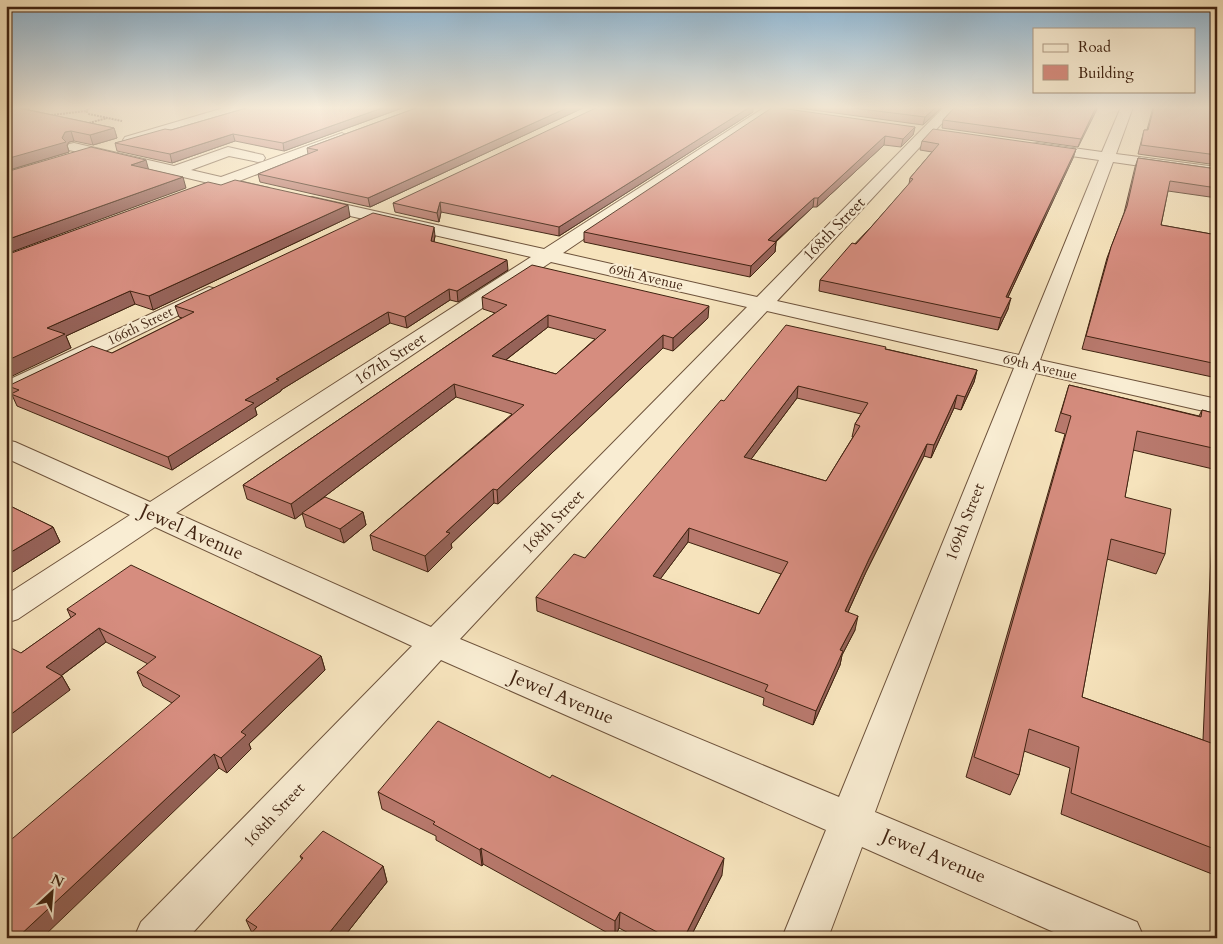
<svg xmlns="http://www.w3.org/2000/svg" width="1223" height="944" font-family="Cardo,serif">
<rect width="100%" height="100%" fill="#f6e3bc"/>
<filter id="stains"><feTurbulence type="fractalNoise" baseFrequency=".004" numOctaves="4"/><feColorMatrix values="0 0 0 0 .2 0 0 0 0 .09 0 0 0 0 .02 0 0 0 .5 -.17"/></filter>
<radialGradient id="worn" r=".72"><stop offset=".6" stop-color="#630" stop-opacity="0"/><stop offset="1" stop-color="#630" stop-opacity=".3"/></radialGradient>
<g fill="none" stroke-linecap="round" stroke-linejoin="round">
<defs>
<path id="minor" d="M 227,107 L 245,107 L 243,110 L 135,143 L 125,143 L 123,140 L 125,137 Z
M 765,107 L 779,107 L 563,253 L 757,297 L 944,107 L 957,107 L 777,301 L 1019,355 L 1099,160 L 1037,151 L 1032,150 L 1030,147 L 1032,144 L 1037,143 L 1102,152 L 1121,107 L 1133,107 L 1116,154 L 1217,167 L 1217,177 L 1113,162 L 1040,360 L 1217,399 L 1217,414 L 1036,373 L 875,812 L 1137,922 L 1144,938 L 1067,938 L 862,847 L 828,938 L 782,938 L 826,830 L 441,660 L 188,938 L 134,938 L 141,922 L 412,646 L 155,527 L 18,619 L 6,623 L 6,595 L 130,515 L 6,458 L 6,440 L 15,442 L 150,502 L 531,257 L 306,206 L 304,202 L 306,198 L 312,197 L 544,249 ZM 551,262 L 747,307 L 431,627 L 176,513 ZM 767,311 L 1014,368 L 839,797 L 460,639 Z
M 342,133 L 349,137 L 347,140 L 239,181 L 269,188 L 271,191 L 269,194 L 263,196 L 69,150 L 67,147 L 69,144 L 74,143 L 174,166 L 228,147 L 263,155 L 265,158 L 263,161 L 258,162 L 229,156 L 191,170 L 221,177 Z
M 209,287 L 216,289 L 219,293 L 216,297 L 15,395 L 6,397 L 6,381 Z"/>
</defs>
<use href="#minor" stroke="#6e533c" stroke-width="2"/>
<path stroke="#402311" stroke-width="2" stroke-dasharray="2 1" stroke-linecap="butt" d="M 90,107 L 86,111 L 89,114 L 122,121
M 51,115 L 86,111
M 89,123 L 107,118"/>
<use href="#minor" fill="#f9edd3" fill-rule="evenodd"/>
</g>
<path fill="#b8796d" stroke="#402311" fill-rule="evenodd" d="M 28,107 L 29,110 L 114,128 L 117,138 L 93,145 L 74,141 L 69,142 L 67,145 L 69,152 L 6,171 Z
M 250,107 L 405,107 L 284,151 L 235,141 L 172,163 L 117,151 L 115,143 L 171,130 Z
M 419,107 L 585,107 L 370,207 L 260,182 L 258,174 L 308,154 L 307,148 Z
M 791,107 L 942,107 L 923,125 Z
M 955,107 L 1098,107 L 1078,147 L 942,128 L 943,120 Z
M 1153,107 L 1217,107 L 1217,165 L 1138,154 L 1144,130 L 1147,130 Z
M 753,112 L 559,236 L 441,212 L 439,222 L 395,212 L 393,203 Z
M 915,127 L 913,135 L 901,147 L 884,145 L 817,207 L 813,207 L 776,242 L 775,252 L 750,277 L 584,242 L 584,232 Z
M 922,141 L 1076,149 L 1073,158 L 1008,297 L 1008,309 L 998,330 L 819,291 L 820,280 L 872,226 L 909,184 L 910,178 L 932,152 L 920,150 Z
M 1138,158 L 1217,169 L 1217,198 L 1168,191 L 1161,225 L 1217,235 L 1217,378 L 1082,349 L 1107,258 L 1124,213 L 1135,167 Z
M 350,217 L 153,310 L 135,304 L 66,336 L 71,348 L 6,255 Z
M 435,236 L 434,242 L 508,270 L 458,302 L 450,300 L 407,328 L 390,323 L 281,390 L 281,391 L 255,408 L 257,415 L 172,470 L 17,406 L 8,386 L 112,353 L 182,318 L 179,317 L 175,306 Z
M 482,297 L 708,318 L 673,351 L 663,348 L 498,504 L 494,503 L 451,544 L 452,548 L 428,572 L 373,550 L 370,535 L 512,414 L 456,397 L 295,519 L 247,499 L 243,485 L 495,313 L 483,309 ZM 548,327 L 595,339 L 556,374 L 506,360 Z
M 886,349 L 977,370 L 974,382 L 961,410 L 954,408 L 931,458 L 924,456 L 866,572 L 848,612 L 855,630 L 842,655 L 840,665 L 813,725 L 763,705 L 764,698 L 537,611 L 536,597 L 585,558 L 724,401 ZM 797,398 L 861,414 L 855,424 L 852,437 L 853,437 L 826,481 L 751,459 ZM 688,542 L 781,574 L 759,614 L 660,579 Z
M 1069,385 L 1199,416 L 1202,410 L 1217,414 L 1217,470 L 1133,450 L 1125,497 L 1165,554 L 1156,574 L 1107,559 L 1082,697 L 1203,740 L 1212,532 L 1217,523 L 1217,876 L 1061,814 L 1070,768 L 1024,751 L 1019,775 L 1010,795 L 966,777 L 1065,434 L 1055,431 Z
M 6,504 L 53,527 L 60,542 L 11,573 L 6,570 Z
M 363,512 L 366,525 L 344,543 L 306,527 L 302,513 Z
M 67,609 L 321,656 L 325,670 L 249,744 L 251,749 L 227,773 L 219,768 L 172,703 L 143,686 L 137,672 L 148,664 L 106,642 L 61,676 L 62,676 L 70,690 L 21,653 L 71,618 Z
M 378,792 L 722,875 L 690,938 L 638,938 L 619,928 L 615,937 L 483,864 L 482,866 L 436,840 L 436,836 L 382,809 Z
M 300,856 L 383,866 L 387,882 L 343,938 L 247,938 L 252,933 L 246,920 L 302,860 Z"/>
<path fill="#966359" stroke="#402311" d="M 23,107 L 28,107 L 31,115 L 19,108 Z
M 385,107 L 405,107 L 284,151 L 283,143 Z
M 569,107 L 585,107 L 370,207 L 368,198 Z
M 750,107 L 753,107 L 753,112 L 559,236 L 559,227 Z
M 936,107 L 942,107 L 923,125 L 925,117 Z
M 1096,107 L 1098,107 L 1078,147 L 1081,139 Z
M 915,127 L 913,135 L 901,147 L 903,139 Z
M 114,128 L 117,138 L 93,145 L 90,135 Z
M 71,131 L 74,141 L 69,142 L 67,145 L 69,152 L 6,171 L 6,159 L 62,138 L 65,132 Z
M 233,134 L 235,141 L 172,163 L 170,154 Z
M 885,136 L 884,145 L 817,207 L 818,198 Z
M 1076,149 L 1073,158 L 1003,308 L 1006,297 Z
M 146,160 L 149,171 L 131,165 Z
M 183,177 L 186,188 L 6,254 L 6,240 Z
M 814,198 L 813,207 L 766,250 L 768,240 Z
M 440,202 L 441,212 L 439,222 L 437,213 Z
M 348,205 L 350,217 L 153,310 L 149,296 Z
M 434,227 L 435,236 L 432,251 L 431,241 Z
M 776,242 L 775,252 L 750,277 L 751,266 Z
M 507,260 L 508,270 L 458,302 L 457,291 Z
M 449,289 L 450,300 L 407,328 L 405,317 Z
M 130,291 L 135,304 L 66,336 L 71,348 L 6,379 L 6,361 L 47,328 Z
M 1011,298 L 1008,309 L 998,330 L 1001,318 Z
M 709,306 L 708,318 L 673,351 L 673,338 Z
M 388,312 L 390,323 L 281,390 L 281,391 L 255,408 L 257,415 L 172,470 L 168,457 L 245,400 L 276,379 Z
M 548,315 L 548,327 L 494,369 L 492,356 Z
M 663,335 L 663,348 L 498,504 L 497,490 Z
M 977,370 L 974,382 L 961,410 L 965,397 Z
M 454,384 L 456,397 L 295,519 L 291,504 Z
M 798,386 L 797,398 L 743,470 L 744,457 Z
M 957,395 L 954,408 L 931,458 L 934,445 Z
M 927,444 L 924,456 L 866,572 L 842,625 L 845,611 L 869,559 Z
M 493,489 L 494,503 L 451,544 L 452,548 L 428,572 L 425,556 L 446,532 Z
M 363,512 L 366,525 L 344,543 L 340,529 Z
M 53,527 L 60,542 L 11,573 L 6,563 L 6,555 Z
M 689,528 L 688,542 L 652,590 L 653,576 Z
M 858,616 L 855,630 L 842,655 L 840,665 L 813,725 L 816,711 L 840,650 Z
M 99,628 L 106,642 L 54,681 L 46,667 Z
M 321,656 L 325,670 L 249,744 L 251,749 L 227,773 L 221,758 L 241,732 Z
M 62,676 L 70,690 L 6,738 L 6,718 Z
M 214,754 L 219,768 L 42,938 L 17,938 Z
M 481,848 L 483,864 L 482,866 L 480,850 Z
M 724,858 L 722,875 L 690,938 L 684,938 Z
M 383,866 L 387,882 L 343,938 L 325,938 Z
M 620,912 L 619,928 L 615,937 L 615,921 Z"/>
<path fill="#d68d7f" stroke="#402311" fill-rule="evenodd" d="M 6,107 L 23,107 L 19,108 L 114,128 L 90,135 L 71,131 L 65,132 L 62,138 L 66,142 L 6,159 Z
M 250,107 L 385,107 L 283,143 L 233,134 L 170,154 L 115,143 L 165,129 L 171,130 Z
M 419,107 L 569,107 L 368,198 L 258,174 L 318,150 L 307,148 Z
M 598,107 L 750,107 L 559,227 L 440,202 L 437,213 L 393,203 Z
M 773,107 L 915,127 L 903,139 L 885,136 L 818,198 L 814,198 L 768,240 L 776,242 L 751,266 L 584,232 Z
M 845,107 L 936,107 L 925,117 Z
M 955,107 L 1096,107 L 1081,139 L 943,120 Z
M 1154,107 L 1217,107 L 1217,155 L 1141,145 L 1144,130 L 1148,130 Z
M 933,129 L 1076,149 L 1006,297 L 1011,298 L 1001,318 L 820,280 L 852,243 L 856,244 L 872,226 L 913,179 L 910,178 L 939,144 L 922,141 Z
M 91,147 L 146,160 L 131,165 L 183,177 L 6,240 L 6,172 Z
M 1138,158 L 1217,169 L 1217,188 L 1170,181 L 1161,225 L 1217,235 L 1217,364 L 1086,336 L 1111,247 L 1127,206 Z
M 235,180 L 348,205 L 149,296 L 130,291 L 47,328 L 65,334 L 6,361 L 6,255 L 208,182 L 221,185 Z
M 373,213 L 434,227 L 431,241 L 507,260 L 457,291 L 449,289 L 405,317 L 388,312 L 276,379 L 279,380 L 245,400 L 254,403 L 168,457 L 11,394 L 19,390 L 8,386 L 92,346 L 112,353 L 194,312 L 175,306 Z
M 532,265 L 709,306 L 673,338 L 663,335 L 497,490 L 493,489 L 446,532 L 450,533 L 425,556 L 370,535 L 524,405 L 454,384 L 291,504 L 243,485 L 507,305 L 482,297 ZM 548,315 L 606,330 L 556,374 L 492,356 Z
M 786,325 L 886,347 L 885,349 L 977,370 L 965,397 L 957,395 L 934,445 L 927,444 L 869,559 L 845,611 L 858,616 L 840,650 L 843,651 L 816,711 L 765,691 L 768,685 L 536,597 L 574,554 L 585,558 L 721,400 L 724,401 ZM 798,386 L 868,403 L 855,424 L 860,426 L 826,481 L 744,457 ZM 689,528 L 788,562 L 759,614 L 653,576 Z
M 1069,385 L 1201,417 L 1202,410 L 1217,414 L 1217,449 L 1137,431 L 1125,497 L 1171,509 L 1165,554 L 1111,539 L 1082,697 L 1214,744 L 1217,659 L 1217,850 L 1071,793 L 1079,747 L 1029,729 L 1019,775 L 974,757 L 1071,416 L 1061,413 Z
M 325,497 L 363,512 L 340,529 L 302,513 Z
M 6,504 L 53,527 L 6,555 Z
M 131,565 L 321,656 L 241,732 L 246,735 L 221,758 L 214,754 L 17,938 L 6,938 L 6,844 L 180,696 L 137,672 L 156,657 L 99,628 L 46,667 L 62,676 L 6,718 L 6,650 L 11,648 L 21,653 L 76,614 L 67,609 Z
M 438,721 L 550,778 L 552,775 L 724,858 L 684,938 L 668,938 L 620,912 L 615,921 L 481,848 L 480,850 L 433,824 L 435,822 L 378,792 Z
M 323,831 L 383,866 L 325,938 L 247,938 L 257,927 L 246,920 L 303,858 L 300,856 Z"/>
<linearGradient id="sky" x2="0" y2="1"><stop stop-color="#8cb7d7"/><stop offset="0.45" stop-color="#fbf2e1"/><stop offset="1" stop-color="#fbf2e1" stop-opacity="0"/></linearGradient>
<rect width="1223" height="239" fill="url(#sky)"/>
<g text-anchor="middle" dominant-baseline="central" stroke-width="4.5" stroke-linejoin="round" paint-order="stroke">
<g font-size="14" fill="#402311" stroke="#f9edd3">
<text transform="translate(646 277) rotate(13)">69th Avenue</text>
<text transform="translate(140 326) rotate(-26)">166th Street</text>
<text transform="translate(1040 367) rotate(13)">69th Avenue</text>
</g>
<g font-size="16" fill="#402311" stroke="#f9edd3">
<text transform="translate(834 229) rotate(-46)">168th Street</text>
<text transform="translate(390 359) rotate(-33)">167th Street</text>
<text transform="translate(553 522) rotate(-46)">168th Street</text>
<text transform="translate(965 522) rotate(-69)">169th Street</text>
<text transform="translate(274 815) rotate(-47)">168th Street</text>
</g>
<g font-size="19" fill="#402311" stroke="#f9edd3">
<text transform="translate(192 532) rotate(24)">Jewel Avenue</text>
<text transform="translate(562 697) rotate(23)">Jewel Avenue</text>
<text transform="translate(934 856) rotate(23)">Jewel Avenue</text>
</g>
</g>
<rect width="1223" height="944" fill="none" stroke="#f6e3bc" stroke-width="25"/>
<rect x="8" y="8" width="1208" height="929" fill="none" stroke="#402311" stroke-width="2.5"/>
<rect x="12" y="12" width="1198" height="919" fill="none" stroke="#402311"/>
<rect x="1033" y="28" width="162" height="65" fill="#f9edd3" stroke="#af9c85"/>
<rect x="1043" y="44" width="25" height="8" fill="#f9edd3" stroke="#af9c85"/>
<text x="1078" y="52" font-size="15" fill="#402311">Road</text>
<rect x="1043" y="65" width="25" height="15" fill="#d68d7f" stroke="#af9c85"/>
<text x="1078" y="78" font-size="15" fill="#402311">Building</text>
<g transform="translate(52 892) rotate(26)" stroke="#f9edd3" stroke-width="4" paint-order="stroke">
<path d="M0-4L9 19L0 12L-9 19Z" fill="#402311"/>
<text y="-8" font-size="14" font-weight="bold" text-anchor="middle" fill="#402311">N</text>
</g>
<rect width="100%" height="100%" filter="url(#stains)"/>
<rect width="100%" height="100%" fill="url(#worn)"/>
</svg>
